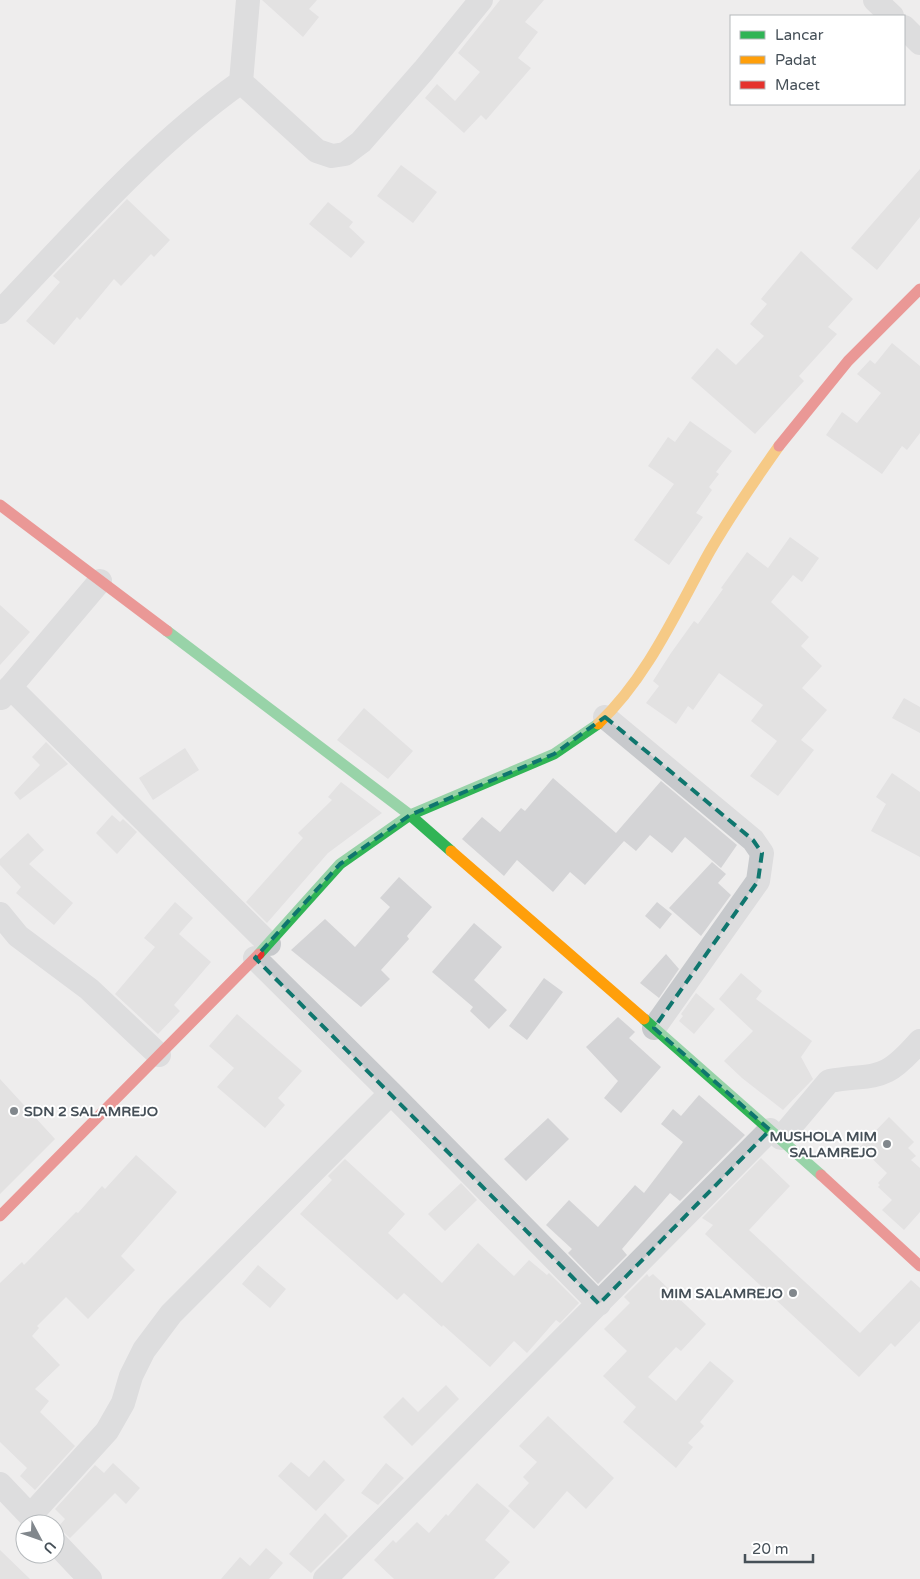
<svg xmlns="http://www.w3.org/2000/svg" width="920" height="1579" font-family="'Varela Round',sans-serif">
<rect width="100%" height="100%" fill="#eeeded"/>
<path fill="#d4d4d6" d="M 262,0 L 317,0 L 309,9 L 319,17 L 303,37 Z
M 500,0 L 544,0 L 525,22 L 538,32 L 518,58 L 531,68 L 486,120 L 481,115 L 464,133 L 425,98 L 437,84 L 455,101 L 480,72 L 458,53 Z
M 401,165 L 437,192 L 413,223 L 377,196 Z
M 920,169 L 920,217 L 877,270 L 851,248 Z
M 127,199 L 170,240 L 154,257 L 151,254 L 121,286 L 114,279 L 80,320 L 77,317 L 54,345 L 26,321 L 60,282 L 53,276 Z
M 328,202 L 353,222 L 349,227 L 365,242 L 351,258 L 309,224 Z
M 801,251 L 853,299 L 828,327 L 837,334 L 799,376 L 804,381 L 755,434 L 691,378 L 717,348 L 736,365 L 764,336 L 750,324 L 767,304 L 761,299 Z
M 892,343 L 920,366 L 920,433 L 907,450 L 902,446 L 882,474 L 826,435 L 842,412 L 857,423 L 881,393 L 857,374 L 870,360 L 875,364 Z
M 690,421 L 732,451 L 716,472 L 719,474 L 709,487 L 712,490 L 696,513 L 703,517 L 669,565 L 634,540 L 674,484 L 648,466 L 668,437 L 675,442 Z
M 790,537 L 819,558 L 802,582 L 793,575 L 771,602 L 809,637 L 801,646 L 822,666 L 802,688 L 827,710 L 801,740 L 814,750 L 778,796 L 750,776 L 777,741 L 751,721 L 763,705 L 719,673 L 693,710 L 688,706 L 676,724 L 646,703 L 659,686 L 653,681 L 671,653 L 694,621 L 698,624 L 723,589 L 721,588 L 747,552 L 768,568 Z
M 0,605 L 30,632 L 0,665 Z
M 904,698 L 920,707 L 920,733 L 892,718 Z
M 364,708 L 413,751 L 388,779 L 337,740 Z
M 46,742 L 68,764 L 20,800 L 14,793 L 40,765 L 32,757 Z
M 185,748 L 199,770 L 153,800 L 139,778 Z
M 892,773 L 920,792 L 920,857 L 871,831 L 886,804 L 876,797 Z
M 553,778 L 616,833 L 661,781 L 737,845 L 721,868 L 685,837 L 672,853 L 650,835 L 636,851 L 624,841 L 585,885 L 570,872 L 553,892 L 517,860 L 504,876 L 462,839 L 482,817 L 500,832 L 521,808 L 525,811 Z
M 341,782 L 382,813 L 328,853 L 267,923 L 246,902 L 303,838 L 298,833 L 332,800 L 328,797 Z
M 112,815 L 120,822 L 123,819 L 137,832 L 117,854 L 96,833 Z
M 28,833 L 44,850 L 29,864 L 73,903 L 54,925 L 16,893 L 21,887 L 0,865 L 0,859 Z
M 712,862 L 726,874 L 718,883 L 731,895 L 701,936 L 669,908 Z
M 399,877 L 432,907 L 407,936 L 409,939 L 381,970 L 390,979 L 361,1007 L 291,950 L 325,919 L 355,947 L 390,907 L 380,898 Z
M 175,902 L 193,918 L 179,934 L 211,962 L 174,1005 L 180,1011 L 158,1034 L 115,994 L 155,947 L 144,938 Z
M 657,902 L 672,914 L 660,929 L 645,916 Z
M 474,923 L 502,947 L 474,980 L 507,1010 L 489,1029 L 470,1011 L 473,1007 L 432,972 Z
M 666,954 L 679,969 L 659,998 L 640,983 Z
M 741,973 L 762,991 L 756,999 L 812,1041 L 801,1057 L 813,1079 L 783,1110 L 742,1078 L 724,1061 L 753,1031 L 719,999 Z
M 544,978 L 563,992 L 527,1040 L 509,1026 Z
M 696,993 L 715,1009 L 694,1034 L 679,1021 L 683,1016 L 681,1014 Z
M 237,1014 L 302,1071 L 278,1098 L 285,1105 L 265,1128 L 217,1087 L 234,1068 L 209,1046 Z
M 618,1017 L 635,1032 L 629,1038 L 661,1067 L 621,1113 L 604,1098 L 618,1081 L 586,1047 Z
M 0,1079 L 55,1139 L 0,1194 Z
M 699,1095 L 745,1135 L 680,1201 L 670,1193 L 622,1249 L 627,1255 L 598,1284 L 568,1253 L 572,1249 L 546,1225 L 569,1200 L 598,1227 L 635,1185 L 644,1193 L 683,1142 L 661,1124 L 673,1109 L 681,1116 Z
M 889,1117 L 914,1142 L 908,1148 L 916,1156 L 911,1160 L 920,1168 L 920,1212 L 904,1230 L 882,1210 L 892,1200 L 878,1187 L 880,1185 L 878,1183 L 887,1173 L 860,1147 Z
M 548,1118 L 569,1139 L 526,1181 L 504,1159 Z
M 136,1155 L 177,1192 L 121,1256 L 135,1270 L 88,1319 L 66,1297 L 37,1326 L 39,1328 L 32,1336 L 60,1365 L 35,1389 L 49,1401 L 40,1412 L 75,1446 L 35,1490 L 20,1476 L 27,1468 L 0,1442 L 0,1283 L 22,1262 L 24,1265 L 76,1212 L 78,1213 L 102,1186 L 105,1189 Z
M 761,1158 L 790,1186 L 749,1230 L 860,1333 L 911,1280 L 920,1288 L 920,1321 L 895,1347 L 891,1343 L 859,1377 L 705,1234 L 713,1225 L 702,1218 Z
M 345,1159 L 405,1214 L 388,1233 L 442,1283 L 478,1243 L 514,1276 L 529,1260 L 547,1275 L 549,1273 L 579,1303 L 560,1323 L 556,1320 L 527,1353 L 514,1341 L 490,1367 L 443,1325 L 442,1327 L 404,1293 L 397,1300 L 300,1214 L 332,1180 L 328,1176 Z
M 461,1183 L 477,1200 L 445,1231 L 428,1214 Z
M 258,1265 L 286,1289 L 270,1308 L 242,1284 Z
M 647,1274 L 649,1277 L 653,1274 L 706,1324 L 681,1351 L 676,1347 L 648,1377 L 676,1401 L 710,1361 L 734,1381 L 700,1422 L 704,1426 L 688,1443 L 693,1447 L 676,1468 L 623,1422 L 636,1407 L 603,1376 L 627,1351 L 604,1329 L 630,1303 L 624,1297 Z
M 446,1385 L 459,1399 L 412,1446 L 383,1417 L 403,1397 L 418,1412 Z
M 548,1416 L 614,1478 L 586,1509 L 567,1491 L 534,1529 L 508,1506 L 529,1483 L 523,1477 L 537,1462 L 519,1446 Z
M 324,1460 L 345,1480 L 316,1511 L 278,1476 L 291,1462 L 309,1477 Z
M 113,1463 L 140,1488 L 126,1504 L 115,1493 L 70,1538 L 58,1527 L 65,1519 L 55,1509 L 95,1465 L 104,1473 Z
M 386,1463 L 404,1478 L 378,1505 L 361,1493 Z
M 477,1483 L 510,1511 L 485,1540 L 510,1562 L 494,1579 L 394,1579 L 374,1560 L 393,1540 L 396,1543 L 417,1522 L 429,1533 L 446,1514 L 448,1516 Z
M 325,1513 L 348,1536 L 311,1573 L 289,1554 Z
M 266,1548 L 283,1563 L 269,1579 L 221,1579 L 240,1557 L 250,1566 Z
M 0,1550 L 30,1579 L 0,1579 Z"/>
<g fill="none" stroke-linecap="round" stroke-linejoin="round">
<path stroke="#c7c9cc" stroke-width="24" d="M 875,0 L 892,16
M 904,27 L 920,43
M 241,82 L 248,0
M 0,312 C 76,232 151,146 241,82 L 317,151 L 332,156 L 345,154 L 361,142 L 424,70 L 481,0
M 10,687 L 269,944
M 1,698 L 100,581
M 605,717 L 753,840 L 762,853 L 758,881 L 654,1028
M 0,914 L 18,936 L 89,989 L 159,1055
M 255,958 L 391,1093 L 599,1304
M 781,1138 L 829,1081 C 880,1073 883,1083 920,1041
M 0,1484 L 38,1524
M 30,1516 L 107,1431 L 123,1403 L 131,1376 L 144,1350 L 171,1314 L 391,1093
M 55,1542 L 90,1579
M 325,1579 L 770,1130"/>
<path stroke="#30b455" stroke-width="11" d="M 167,631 L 410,815 L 451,851
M 259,954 L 340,864 L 410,815 L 554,754 L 598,724
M 644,1019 L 821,1175"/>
<path stroke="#ff9f0a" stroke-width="11" d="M 598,724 C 648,677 677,610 710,551 C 731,515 755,480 779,446
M 451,851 L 644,1019"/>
<path stroke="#e5322d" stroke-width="11" d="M 779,446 L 848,361 L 920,289
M 0,505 L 167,631
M 821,1175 L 920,1266
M 0,1216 L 259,954"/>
</g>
<path d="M0 0H920V1579H0ZM 605,717 L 753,840 L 762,853 L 758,881 L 654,1028 L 770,1130 L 599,1304 L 255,958 L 340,864 L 410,815 L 554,754 Z" fill="#eeeded" fill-opacity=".55" fill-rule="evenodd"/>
<path fill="none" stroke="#0f766e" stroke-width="4" stroke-dasharray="10 6" stroke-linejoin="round" d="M 605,717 L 753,840 L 762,853 L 758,881 L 654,1028 L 770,1130 L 599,1304 L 255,958 L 340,864 L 410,815 L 554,754 Z"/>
<g fill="#81878c" stroke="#fff" stroke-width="2">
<circle cx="14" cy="1111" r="5"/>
<circle cx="887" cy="1144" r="5"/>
<circle cx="793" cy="1293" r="5"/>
</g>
<g text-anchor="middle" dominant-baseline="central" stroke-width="4" stroke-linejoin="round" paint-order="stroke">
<g font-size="14" font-weight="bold" fill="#465058" stroke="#fff" text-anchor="end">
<text x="24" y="1111" text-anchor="start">SDN 2 SALAMREJO</text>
<text x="877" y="1136">MUSHOLA MIM<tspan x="877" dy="16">SALAMREJO</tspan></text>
<text x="783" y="1293">MIM SALAMREJO</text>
</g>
</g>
<rect x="730" y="15" width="175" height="90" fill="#ffffff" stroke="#b5b9bc"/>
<rect x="740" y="31" width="25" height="8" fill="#30b455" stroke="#b5b9bc"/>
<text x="775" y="40" font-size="15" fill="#465058">Lancar</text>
<rect x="740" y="56" width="25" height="8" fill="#ff9f0a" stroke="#b5b9bc"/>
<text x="775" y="65" font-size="15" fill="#465058">Padat</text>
<rect x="740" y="81" width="25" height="8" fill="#e5322d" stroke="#b5b9bc"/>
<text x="775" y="90" font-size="15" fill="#465058">Macet</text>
<g transform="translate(40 1539) rotate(131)"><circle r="24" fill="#ffffff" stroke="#b5b9bc"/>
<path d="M0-4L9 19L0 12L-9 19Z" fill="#81878c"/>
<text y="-8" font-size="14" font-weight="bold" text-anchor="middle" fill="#465058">U</text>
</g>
<path d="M745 1554v8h68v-8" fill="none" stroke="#465058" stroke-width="2.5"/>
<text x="752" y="1554" font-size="15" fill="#465058" stroke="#ffffff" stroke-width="4" paint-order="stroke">20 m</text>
</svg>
